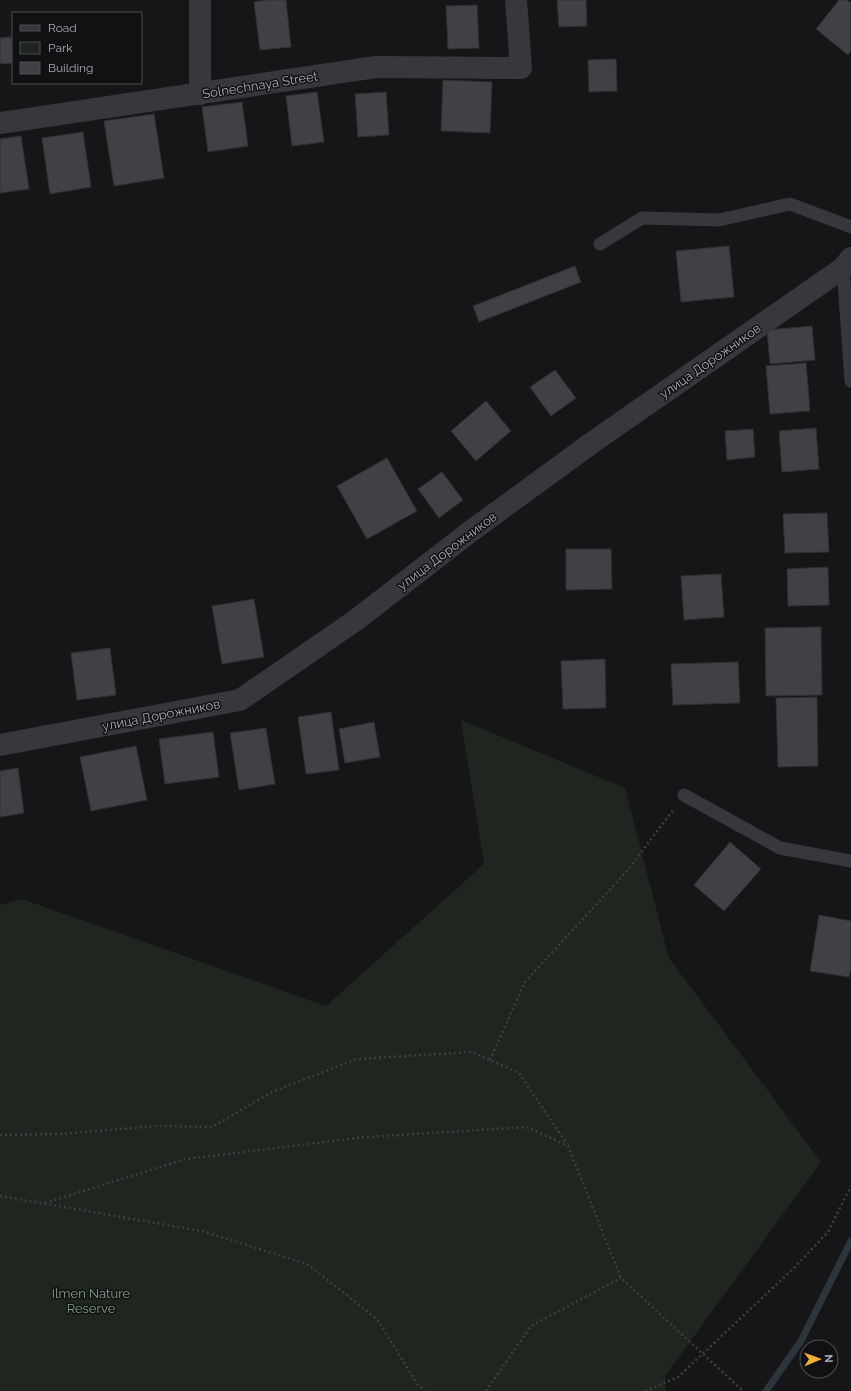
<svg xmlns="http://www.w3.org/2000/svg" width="851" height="1391" font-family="Raleway,sans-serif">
<rect width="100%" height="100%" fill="#161618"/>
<path fill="#1e261f" d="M 461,720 L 625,788 L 669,958 L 821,1162 L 665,1376 L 666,1391 L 0,1391 L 0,905 L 22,899 L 326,1006 L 484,864 Z"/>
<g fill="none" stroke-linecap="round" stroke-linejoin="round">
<path stroke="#2c353c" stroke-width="7" d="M 766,1391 L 801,1341 L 851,1241"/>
</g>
<path fill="#404145" stroke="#303034" d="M 267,0 L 286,0 L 291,47 L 260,50 L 254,2 Z
M 557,0 L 586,0 L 587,26 L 559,27 Z
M 839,0 L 847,0 L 851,3 L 851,50 L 848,55 L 816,29 Z
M 477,5 L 479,48 L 448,49 L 446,6 Z
M 11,37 L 13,63 L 0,64 L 0,38 Z
M 616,59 L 617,91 L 589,92 L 588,60 Z
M 443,80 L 492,82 L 490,133 L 441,131 Z
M 317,92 L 324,142 L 292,146 L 286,96 Z
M 386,92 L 389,135 L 358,137 L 355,94 Z
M 242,102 L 248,146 L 208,152 L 202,107 Z
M 154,114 L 164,178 L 114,186 L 104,121 Z
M 83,132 L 91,187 L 50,194 L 42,138 Z
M 21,136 L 29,189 L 0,193 L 0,139 Z
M 729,246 L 734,297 L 681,302 L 676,251 Z
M 575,266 L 581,282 L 479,322 L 473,306 Z
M 812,326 L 815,360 L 770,364 L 767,330 Z
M 806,363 L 810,411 L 770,414 L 766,366 Z
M 555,370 L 576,398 L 551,416 L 530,387 Z
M 486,401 L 511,431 L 476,461 L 451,431 Z
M 816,428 L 819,469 L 782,472 L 779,431 Z
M 753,429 L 755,457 L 727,460 L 725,431 Z
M 387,458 L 417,511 L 367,539 L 337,486 Z
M 442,472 L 463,500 L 439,518 L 418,489 Z
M 827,513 L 829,552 L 785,553 L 783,514 Z
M 566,549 L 611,549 L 612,589 L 566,590 Z
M 828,567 L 829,605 L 788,606 L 787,569 Z
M 721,574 L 724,617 L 684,620 L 681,576 Z
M 254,599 L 264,657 L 222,664 L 212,606 Z
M 821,627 L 822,695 L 766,696 L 765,628 Z
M 110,648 L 116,695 L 77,700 L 71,653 Z
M 605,659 L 606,708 L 563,709 L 561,661 Z
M 738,662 L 740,703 L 673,705 L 671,664 Z
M 817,697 L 818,766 L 778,767 L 776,698 Z
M 331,712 L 339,770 L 306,774 L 298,717 Z
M 374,722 L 380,757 L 345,763 L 339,729 Z
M 266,728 L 275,784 L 239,790 L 230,733 Z
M 213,732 L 219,777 L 165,784 L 159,739 Z
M 136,746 L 147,800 L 91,811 L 80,757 Z
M 18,768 L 24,813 L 0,817 L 0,771 Z
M 730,842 L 761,869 L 724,911 L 694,885 Z
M 819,915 L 851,921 L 851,967 L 849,977 L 810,971 Z"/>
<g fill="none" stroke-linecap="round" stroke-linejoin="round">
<path stroke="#3d3f44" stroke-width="2.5" stroke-dasharray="2 3" stroke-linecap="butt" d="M 490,1060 L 525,982 L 627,871 L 674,809
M 0,1135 L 60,1134 L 158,1126 L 212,1127 L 272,1092 L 357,1059 L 472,1052 L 519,1073 L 567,1144
M 0,1196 L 202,1231 L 307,1264 L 377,1319 L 418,1385 L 425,1391
M 45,1203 L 186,1159 L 366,1137 L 527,1127 L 568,1146 L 621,1278 L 743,1391
M 486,1391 L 531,1326 L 621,1278
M 645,1391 L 678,1377 L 794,1268 L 828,1232 L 851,1186"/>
<path stroke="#37383d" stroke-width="13" d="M 600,244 L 642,218 L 719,220 L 790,204 L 851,227
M 843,268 L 851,381
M 684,795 L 780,848 L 851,861"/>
<path stroke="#37383d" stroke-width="22" d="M 200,0 L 200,94
M 0,123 L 376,67 L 521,68 L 516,0
M 0,745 L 240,700 L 356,620 L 471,531 L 593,442 L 843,268 L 851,258"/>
</g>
<g text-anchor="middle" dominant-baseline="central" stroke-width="3" stroke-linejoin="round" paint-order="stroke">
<g font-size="13" fill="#a8adb8" stroke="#111113">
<text transform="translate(260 85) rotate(-9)">Solnechnaya Street</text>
<text transform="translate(710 361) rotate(-35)">улица Дорожников</text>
<text transform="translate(447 551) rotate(-37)">улица Дорожников</text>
<text transform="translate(161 715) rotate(-11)">улица Дорожников</text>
</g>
<g font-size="13" fill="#7fa381" stroke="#111113">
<text x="91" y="1293">Ilmen Nature<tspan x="91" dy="15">Reserve</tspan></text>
</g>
</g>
<rect x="12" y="12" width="130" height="72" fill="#111113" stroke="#4d4f55"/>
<rect x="20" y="25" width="20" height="6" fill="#37383d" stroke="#4d4f55"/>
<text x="48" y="32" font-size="12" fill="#a8adb8">Road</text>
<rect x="20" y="42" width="20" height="12" fill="#1e261f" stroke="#4d4f55"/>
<text x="48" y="52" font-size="12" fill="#a8adb8">Park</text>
<rect x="20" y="62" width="20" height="12" fill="#404145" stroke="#4d4f55"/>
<text x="48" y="72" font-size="12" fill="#a8adb8">Building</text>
<g transform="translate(819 1359) rotate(88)"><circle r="19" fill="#111113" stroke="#4d4f55"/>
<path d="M0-3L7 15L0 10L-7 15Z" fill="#f2b134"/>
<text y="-6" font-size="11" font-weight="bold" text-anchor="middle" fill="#a8adb8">N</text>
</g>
</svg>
